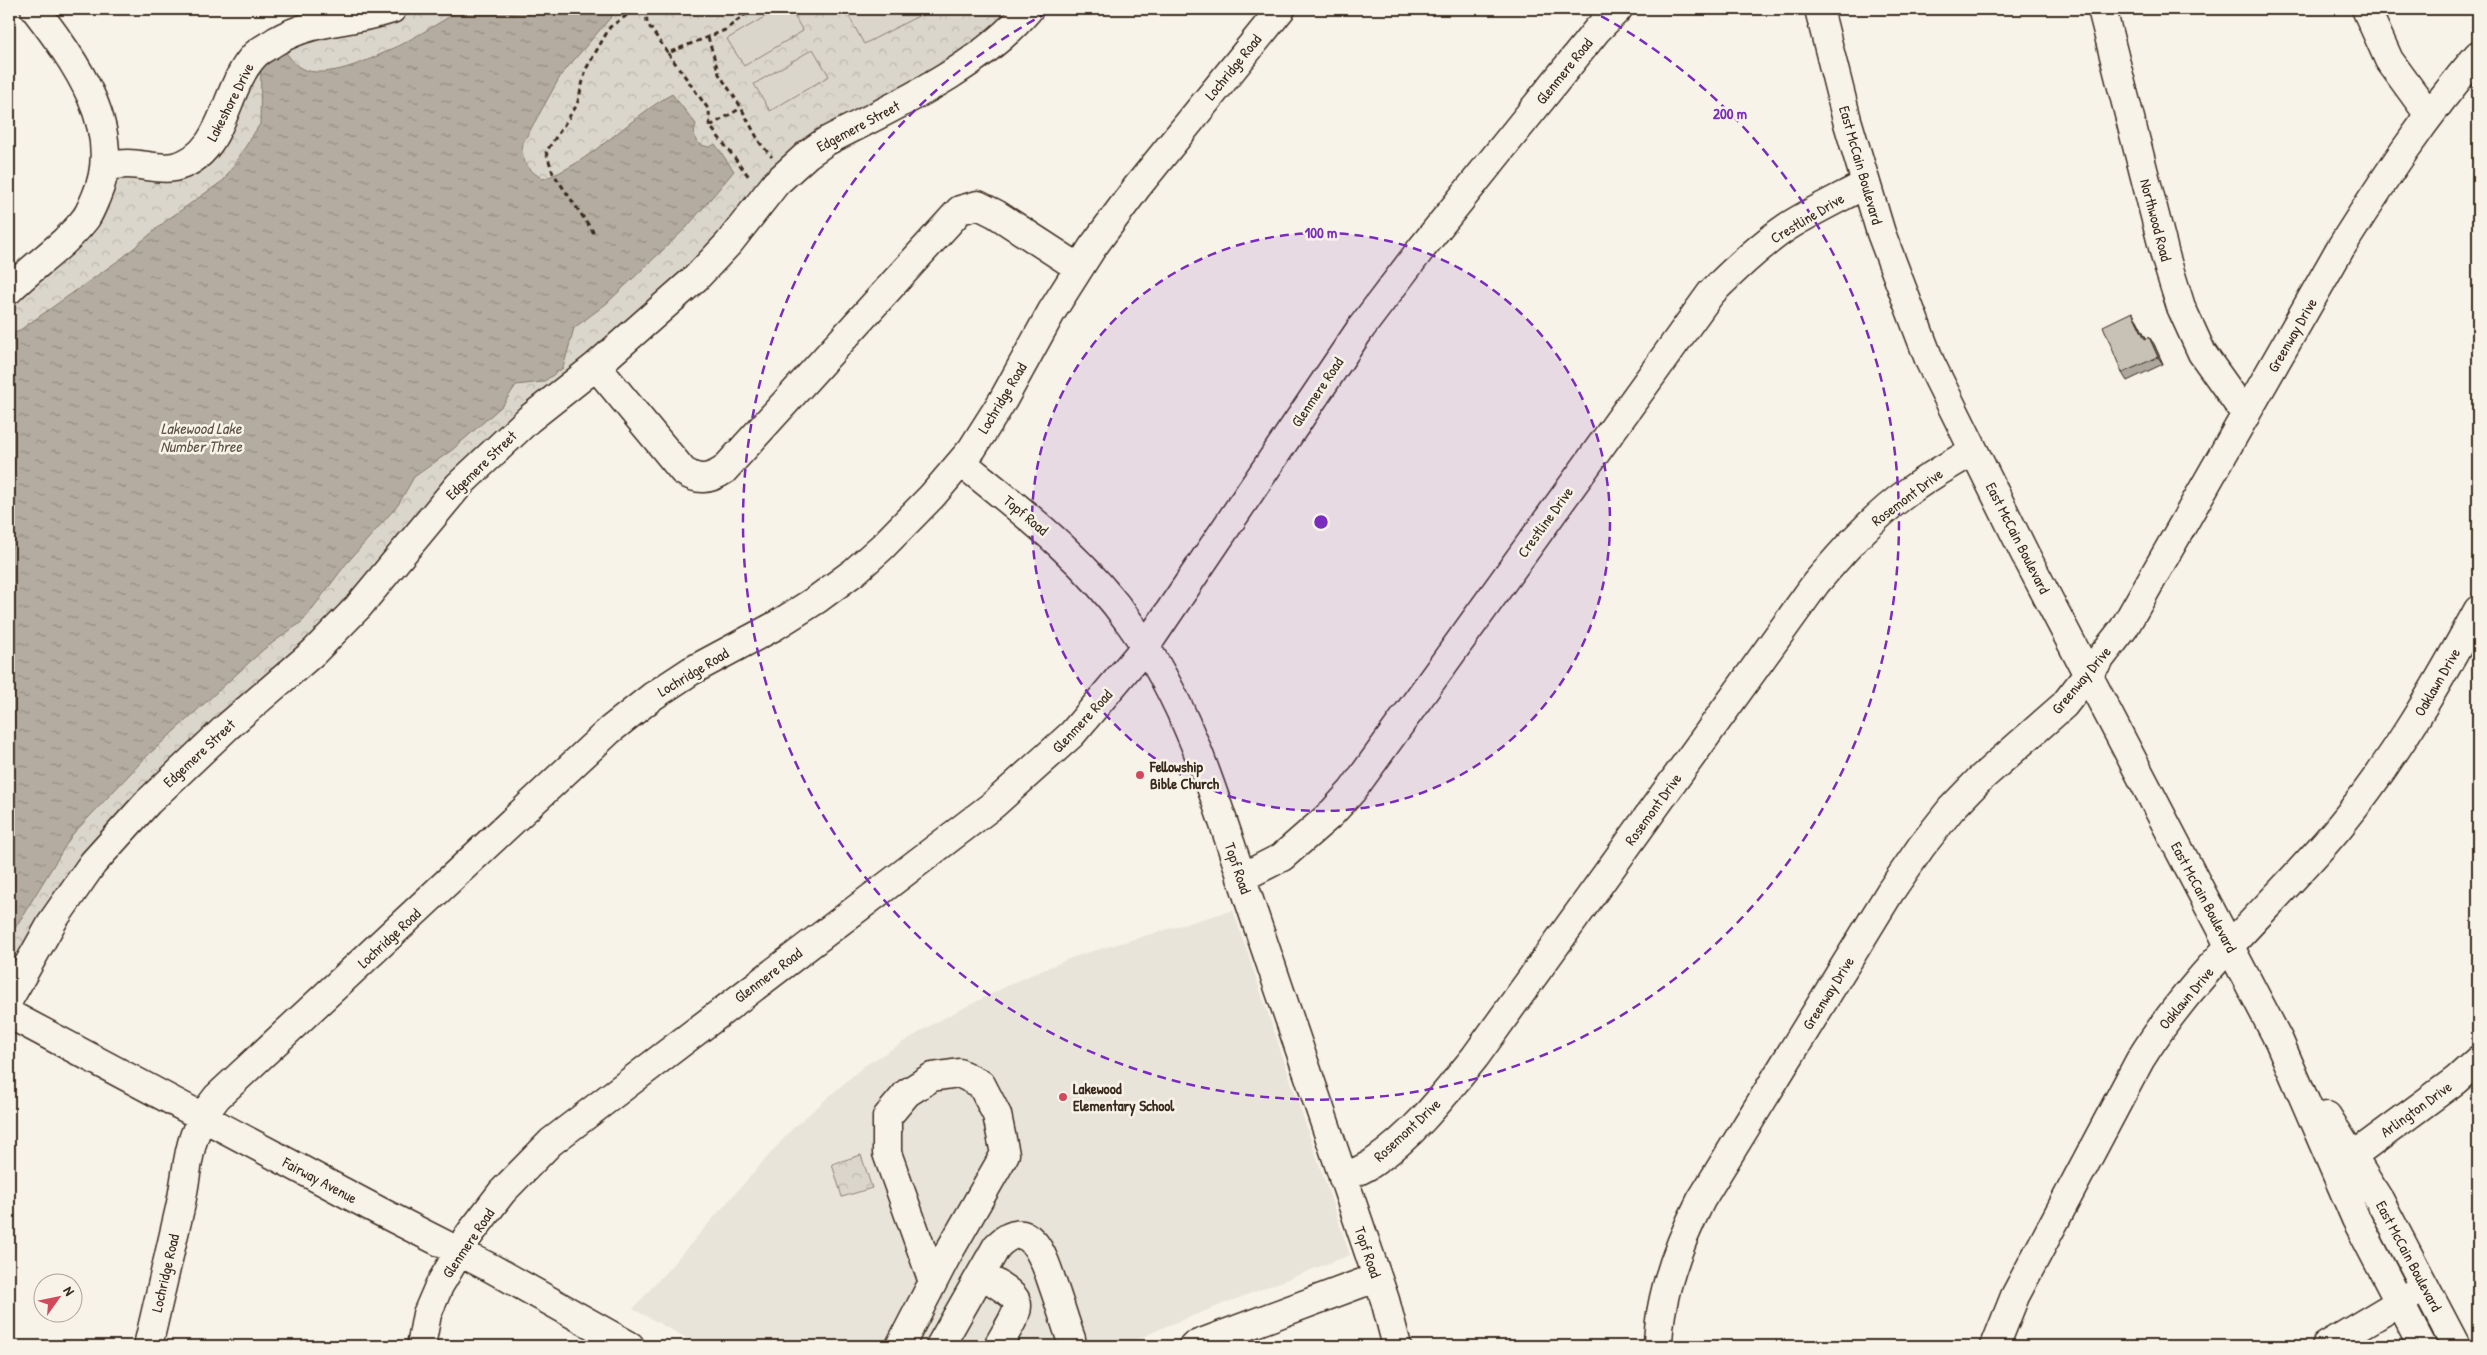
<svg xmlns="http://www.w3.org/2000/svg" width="2487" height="1355" font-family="'Patrick Hand',sans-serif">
<defs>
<pattern id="park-crowns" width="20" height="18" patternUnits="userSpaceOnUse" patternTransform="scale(1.25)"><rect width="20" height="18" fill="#dbd6cb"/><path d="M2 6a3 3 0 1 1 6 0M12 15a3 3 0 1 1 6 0" fill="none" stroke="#bdb8ae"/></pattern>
<pattern id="water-ripples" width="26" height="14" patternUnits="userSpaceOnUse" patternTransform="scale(1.25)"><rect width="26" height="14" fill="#b4aca0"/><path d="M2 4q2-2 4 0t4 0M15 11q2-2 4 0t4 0" fill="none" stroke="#948c82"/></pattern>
</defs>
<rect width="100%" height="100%" fill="#f7f3e8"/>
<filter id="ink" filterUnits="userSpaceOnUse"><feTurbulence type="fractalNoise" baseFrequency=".02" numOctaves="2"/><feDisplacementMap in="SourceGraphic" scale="10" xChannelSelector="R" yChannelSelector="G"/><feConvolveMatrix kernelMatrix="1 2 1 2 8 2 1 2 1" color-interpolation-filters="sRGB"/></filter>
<g filter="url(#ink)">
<path fill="#e9e4d9" d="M 1233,910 L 1350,1255 L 1169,1325 L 1123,1346 L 701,1346 L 633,1309 L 793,1128 L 864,1066 L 938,1021 L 1015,982 L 1073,957 Z"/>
<path fill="url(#park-crowns)" stroke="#8b8074" d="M 387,9 L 1020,9 L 944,78 L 808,154 L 596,366 L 148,802 L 9,999 L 9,296 L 105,166 L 175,166 L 207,146 L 275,52 Z
M 861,1155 L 872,1188 L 842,1197 L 832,1164 Z"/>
<path fill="#dbd6cb" stroke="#8b8074" d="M 778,9 L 790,9 L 803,31 L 744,66 L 727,39 Z
M 845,9 L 932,9 L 864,44 Z
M 813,49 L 829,76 L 770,111 L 754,84 Z"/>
<path fill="url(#water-ripples)" stroke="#84786c" d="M 462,9 L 618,9 L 561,75 L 523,143 C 520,160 528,170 543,179 C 588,165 630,117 672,94 L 696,124 C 692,138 695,145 710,147 L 715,144 L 734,171 L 686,228 L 606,304 L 574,328 L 563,368 L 543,382 L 516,385 L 503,405 L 452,450 L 414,477 L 398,505 L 346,564 L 303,621 L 264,649 L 147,756 L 72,835 L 9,938 L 9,343 L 13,335 L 122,258 L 167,220 L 224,180 L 260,124 L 261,66 L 284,50 C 288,55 293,63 299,67 C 335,90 430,28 462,9 Z"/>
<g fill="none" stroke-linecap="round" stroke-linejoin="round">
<defs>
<path id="minor" d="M 2102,9 L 2166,259 L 2181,307 L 2202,353 L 2246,415
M 2366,9 L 2389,60 L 2429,115
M 105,166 C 113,165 120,164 128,164 C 143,164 159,170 174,167 C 225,156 223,89 254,56 C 259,50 269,46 276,41 C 316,18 350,23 392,9
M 9,290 C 34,265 64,246 86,218 C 90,212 93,204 96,197 C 126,130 74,60 35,9
M 596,366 L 683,471 C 698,481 709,480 724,470 L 960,210 L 978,205 L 996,214 L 1079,268
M 961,462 C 1023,512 1085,559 1131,625 C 1192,710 1220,814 1253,912 C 1297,1042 1341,1171 1385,1300 L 1397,1346
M 1241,878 L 1282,857 L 1330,815 L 1352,791 L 1711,293 C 1735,269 1759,246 1787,227 C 1812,211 1840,198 1866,184
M 9,999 L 54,919 L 93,863 L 148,802 L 227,727 L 314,652 L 358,607 L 459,485 L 529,419 L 596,366 L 697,277 L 729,243 L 776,183 L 808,154 L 825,142 C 894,106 979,69 1029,9
M 9,1014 L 379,1211 L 491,1268 L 630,1346
M 2352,1157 L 2456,1080 L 2478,1060
M 1343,1178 C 1353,1173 1365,1169 1374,1162 C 1414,1135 1445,1094 1475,1057 L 1816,583 C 1844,550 1873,517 1908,492 C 1929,476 1952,464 1973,451
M 981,1274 C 1028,1303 1024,1300 998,1346
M 148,1346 C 159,1300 169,1254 180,1208 C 190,1162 185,1136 217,1097 L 610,730 L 653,696 L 691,671 L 775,626 L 816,600 L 854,572 L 882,547 L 932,496 L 972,449 L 1003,400 L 1052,311 L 1092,248 L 1137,187 L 1281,9
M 421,1346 L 427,1314 L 439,1286 L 469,1235 L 502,1192 L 551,1142 L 993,805 L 1072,734 L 1146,646 L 1361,328 L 1421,249 L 1597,30 L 1618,9
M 900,1346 L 946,1257 L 1005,1154 L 997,1115 L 981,1084 L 959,1073 L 932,1077 L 907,1093 L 887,1117 L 887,1153 L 933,1282
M 940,1346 L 997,1246 C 1032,1212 1045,1262 1054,1288 C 1060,1305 1065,1322 1071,1339 L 1072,1346
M 1193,1346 L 1362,1283 L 1378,1280
M 1658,1346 C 1659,1295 1678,1245 1701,1200 L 1890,892 L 1921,847 L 1951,809 L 1979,780 L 2064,705 L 2124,628 L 2340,249 C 2382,182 2426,115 2478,55
M 1995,1346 L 2015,1296 L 2140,1060 C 2194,972 2273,906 2339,827 C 2394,760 2437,685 2478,610
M 2326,1346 L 2425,1287"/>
<path id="major" d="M 1819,9 L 1847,120 L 1881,233 L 1930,362 L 2025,554 L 2279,1041 L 2356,1219 L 2422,1346
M 2327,1116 L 2380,1201 L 2456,1346"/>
</defs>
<use href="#minor" stroke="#3b2a1e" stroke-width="31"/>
<use href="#major" stroke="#3b2a1e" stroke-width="31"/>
<path stroke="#3b2a1e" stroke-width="3" stroke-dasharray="5 4" stroke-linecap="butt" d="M 646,9 L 647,23 L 668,53 L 725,30 L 752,9
M 708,37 L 719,74 L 739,104 L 760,143 L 772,157
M 668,53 L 709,110 L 710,126 L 750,178
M 710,126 L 741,108
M 594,233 L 553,173 L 546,152 L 577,105 L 586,69 L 610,27 L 636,9"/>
<use href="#minor" stroke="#f7f3e8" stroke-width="28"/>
<use href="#major" stroke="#f7f3e8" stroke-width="28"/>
</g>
<path fill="#aca69d" stroke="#3b2a1e" d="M 2137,320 L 2146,338 L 2149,337 L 2154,344 L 2163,364 L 2127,381 L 2122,373 Z"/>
<path fill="#8c877f" stroke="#3b2a1e" d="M 2132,312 L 2137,320 L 2150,346 L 2145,339 Z
M 2149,337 L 2154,344 L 2163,364 L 2158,357 Z"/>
<path fill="#c8c1b6" stroke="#3b2a1e" d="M 2132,312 L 2145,339 L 2149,337 L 2158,357 L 2122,373 L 2103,326 Z"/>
</g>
<circle cx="1321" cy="522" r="289" fill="#7b2cbf" fill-opacity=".12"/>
<g fill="none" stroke="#7b2cbf" stroke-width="2.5" stroke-dasharray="9 6">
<circle cx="1321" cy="522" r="289"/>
<path d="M1588 9A578 578 0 1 1 1054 9"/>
</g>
<g fill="#d1495b" stroke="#f7f3e8" stroke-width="2">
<circle cx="1140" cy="775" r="5"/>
<circle cx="1063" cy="1097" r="5"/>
</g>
<g text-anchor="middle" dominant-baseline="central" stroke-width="5" stroke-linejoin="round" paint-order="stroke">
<g font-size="15" fill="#3b2a1e" stroke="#f7f3e8">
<text transform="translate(1233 67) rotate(-51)">Lochridge Road</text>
<text transform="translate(1564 71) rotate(-51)">Glenmere Road</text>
<text transform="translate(230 102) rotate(-63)">Lakeshore Drive</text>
<text transform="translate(858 126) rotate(-28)">Edgemere Street</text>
<text transform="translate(1861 165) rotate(74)">East McCain Boulevard</text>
<text transform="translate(1807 218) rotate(-31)">Crestline Drive</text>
<text transform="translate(2156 220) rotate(75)">Northwood Road</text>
<text transform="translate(2292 335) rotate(-60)">Greenway Drive</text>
<text transform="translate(1317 392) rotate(-56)">Glenmere Road</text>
<text transform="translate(1002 398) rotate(-59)">Lochridge Road</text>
<text transform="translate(481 465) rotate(-44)">Edgemere Street</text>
<text transform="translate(1907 497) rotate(-37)">Rosemont Drive</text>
<text transform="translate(1026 515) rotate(40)">Topf Road</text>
<text transform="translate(1545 522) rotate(-54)">Crestline Drive</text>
<text transform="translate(2018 538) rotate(63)">East McCain Boulevard</text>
<text transform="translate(693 672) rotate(-31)">Lochridge Road</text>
<text transform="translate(2081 680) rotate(-50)">Greenway Drive</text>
<text transform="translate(2437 682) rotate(-60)">Oaklawn Drive</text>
<text transform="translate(1082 721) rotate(-47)">Glenmere Road</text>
<text transform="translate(199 753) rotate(-43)">Edgemere Street</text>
<text transform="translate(1653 809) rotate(-54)">Rosemont Drive</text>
<text transform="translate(1238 868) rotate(71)">Topf Road</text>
<text transform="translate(2204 897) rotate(62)">East McCain Boulevard</text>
<text transform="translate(389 938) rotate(-43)">Lochridge Road</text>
<text transform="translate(768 975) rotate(-37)">Glenmere Road</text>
<text transform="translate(1828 993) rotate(-58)">Greenway Drive</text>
<text transform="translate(2186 998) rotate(-50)">Oaklawn Drive</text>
<text transform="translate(2416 1109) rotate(-36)">Arlington Drive</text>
<text transform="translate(1407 1130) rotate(-43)">Rosemont Drive</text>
<text transform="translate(320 1180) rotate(28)">Fairway Avenue</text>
<text transform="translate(468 1243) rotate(-56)">Glenmere Road</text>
<text transform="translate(1368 1252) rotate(71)">Topf Road</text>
<text transform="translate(2409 1256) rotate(62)">East McCain Boulevard</text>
<text transform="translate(165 1273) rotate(-77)">Lochridge Road</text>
</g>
<g font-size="15" font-weight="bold" fill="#3b2a1e" stroke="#f7f3e8" text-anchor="start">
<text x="1150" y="766">Fellowship<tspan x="1150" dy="17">Bible Church</tspan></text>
<text x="1073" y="1088">Lakewood<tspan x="1073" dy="17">Elementary School</tspan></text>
</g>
<g font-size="16" font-style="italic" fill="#5f5145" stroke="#f7f3e8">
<text x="201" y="428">Lakewood Lake<tspan x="201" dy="18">Number Three</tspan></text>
</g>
</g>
<circle cx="1321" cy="522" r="8" fill="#7b2cbf" stroke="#f7f3e8" stroke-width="2.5"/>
<g font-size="15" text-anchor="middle" font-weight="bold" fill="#7b2cbf" stroke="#f7f3e8" stroke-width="5" stroke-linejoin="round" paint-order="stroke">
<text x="1730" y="119">200 m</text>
<text x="1321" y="238">100 m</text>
</g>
<rect width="2487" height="1355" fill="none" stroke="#f7f3e8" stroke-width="30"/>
<rect x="15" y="15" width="2457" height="1325" fill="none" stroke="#3b2a1e" stroke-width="2" filter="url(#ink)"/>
<g transform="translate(58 1298) rotate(57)"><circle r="24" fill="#f7f3e8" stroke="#aca397"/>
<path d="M0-4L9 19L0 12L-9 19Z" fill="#d1495b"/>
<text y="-8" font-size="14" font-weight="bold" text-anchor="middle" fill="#3b2a1e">N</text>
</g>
</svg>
